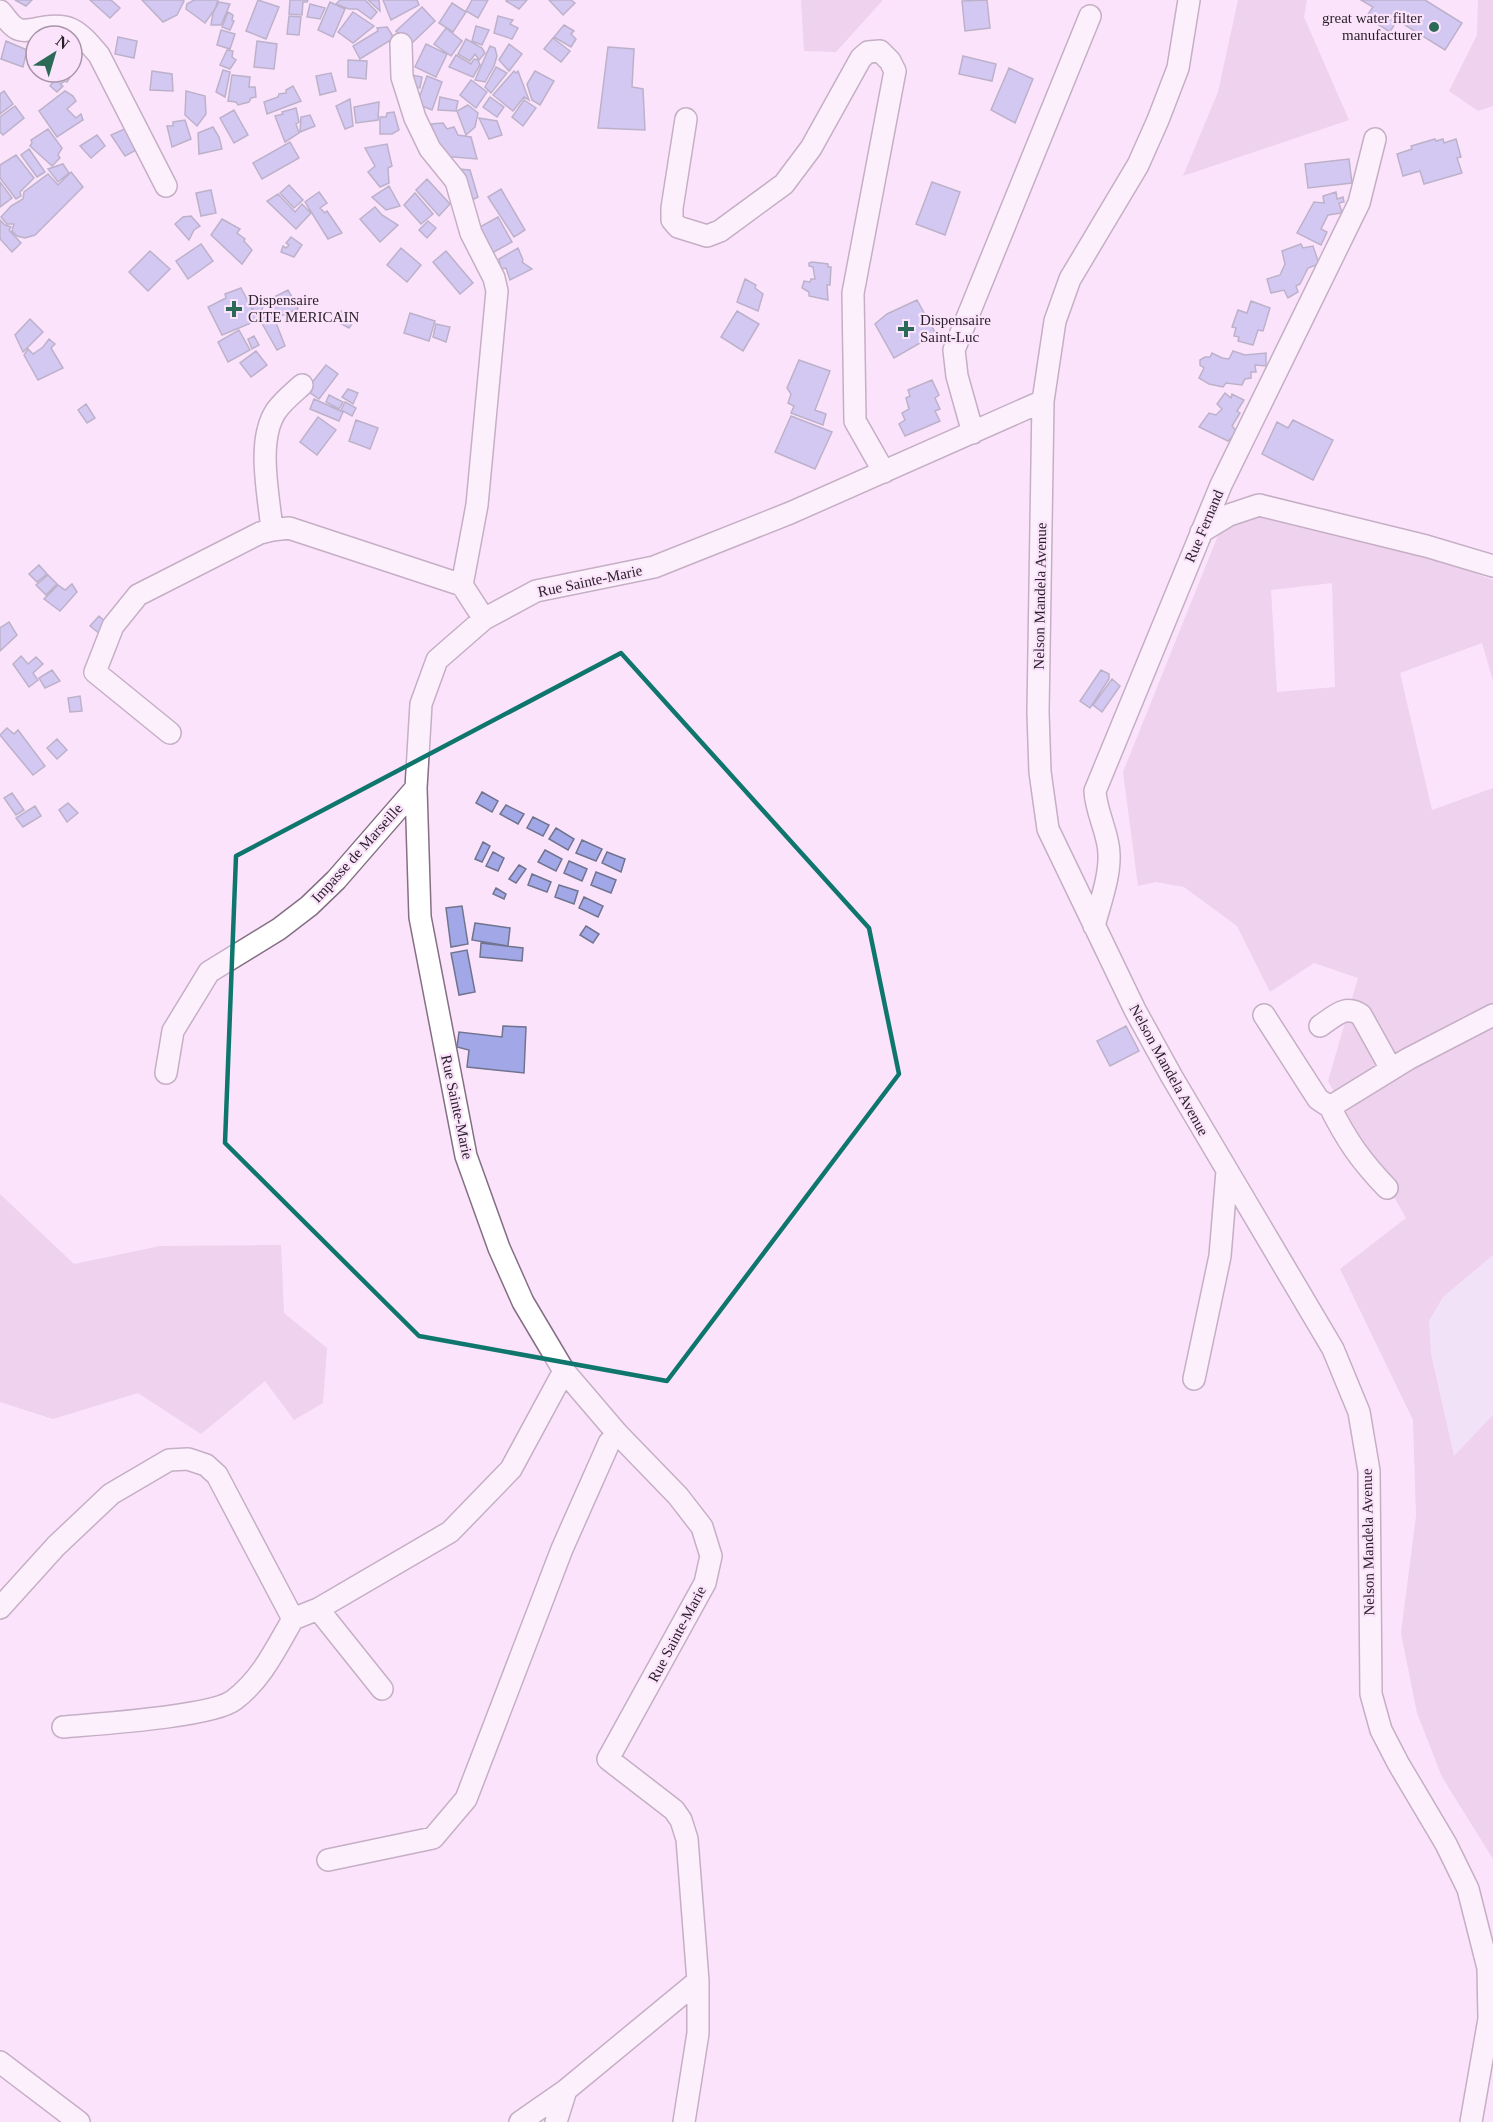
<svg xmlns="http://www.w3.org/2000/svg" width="1493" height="2122" font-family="'Times New Roman',serif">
<rect width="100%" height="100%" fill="#fbe4fb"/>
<path fill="#e5dff4" d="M 1493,1255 L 1493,1415 L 1454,1456 L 1431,1354 L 1429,1321 L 1443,1297 Z"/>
<path fill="#ddbcdd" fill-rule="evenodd" d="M 801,0 L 883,0 L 836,52 L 804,51 Z
M 1238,0 L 1307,0 L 1304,17 L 1349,120 L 1183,176 L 1218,92 Z
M 1478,0 L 1493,0 L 1493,106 L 1478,111 L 1449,91 L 1477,35 Z
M 1265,504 L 1329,509 L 1393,543 L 1493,580 L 1493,681 L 1482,643 L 1400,673 L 1432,810 L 1493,788 L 1493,1255 L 1443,1297 L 1429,1321 L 1431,1354 L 1454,1456 L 1493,1415 L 1493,1859 L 1442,1777 L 1417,1713 L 1401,1633 L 1416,1516 L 1413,1420 L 1340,1269 L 1406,1218 L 1328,1081 L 1358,978 L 1314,963 L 1270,992 L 1237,926 L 1184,887 L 1156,882 L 1138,886 L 1123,772 L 1221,528 ZM 1332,583 L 1335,687 L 1277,692 L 1271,590 Z
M 0,1194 L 74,1264 L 160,1246 L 281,1245 L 284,1313 L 327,1348 L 323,1403 L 294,1420 L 265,1381 L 201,1434 L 138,1393 L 53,1419 L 0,1402 Z"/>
<path fill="#a2a7e7" stroke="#71748e" stroke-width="1.5" d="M 15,0 L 32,0 L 26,6 Z
M 90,0 L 111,0 L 120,8 L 110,18 Z
M 142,0 L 182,0 L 184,1 L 177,15 L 163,22 Z
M 194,0 L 218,0 L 215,9 L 205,23 L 186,9 L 187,4 Z
M 258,0 L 279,7 L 266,39 L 246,31 Z
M 290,0 L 308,0 L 307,2 L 303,2 L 302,15 L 289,14 Z
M 340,0 L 365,0 L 377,12 L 371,19 L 357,9 L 349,9 L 336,4 Z
M 368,0 L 379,0 L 380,11 Z
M 383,0 L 417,0 L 419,5 L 391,20 Z
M 472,0 L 488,0 L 478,18 L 466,11 Z
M 527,0 L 519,9 L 506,1 L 507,0 Z
M 549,0 L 571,0 L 575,3 L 563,15 Z
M 987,0 L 990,28 L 965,31 L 962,1 Z
M 1361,0 L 1425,0 L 1462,23 L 1445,50 L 1397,20 L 1390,32 L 1366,17 L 1373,7 Z
M 219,2 L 230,4 L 221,25 L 211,25 L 213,13 Z
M 330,2 L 345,9 L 333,37 L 318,30 Z
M 452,3 L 466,12 L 453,32 L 439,23 Z
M 310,4 L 325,8 L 320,19 L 307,17 Z
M 422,7 L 435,21 L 410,45 L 396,31 Z
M 228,12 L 233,15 L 232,20 L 234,21 L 230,30 L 222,27 Z
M 353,12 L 374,26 L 353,43 L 338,32 Z
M 289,16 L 301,17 L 299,35 L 287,34 Z
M 498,16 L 513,20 L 510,24 L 518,28 L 512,39 L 494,33 Z
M 564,25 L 574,31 L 571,34 L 576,39 L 571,47 L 554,37 Z
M 476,26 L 489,30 L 482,45 L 472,41 Z
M 387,27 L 394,38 L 360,59 L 353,46 L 378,31 L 377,28 Z
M 446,28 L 462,41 L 451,56 L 434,44 Z
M 221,30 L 235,34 L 230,49 L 217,45 Z
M 118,37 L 137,41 L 134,58 L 115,54 Z
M 553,38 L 570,51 L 561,62 L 544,49 Z
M 466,39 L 482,48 L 485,53 L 479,60 L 475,54 L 470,61 L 458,54 Z
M 6,41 L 27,50 L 23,67 L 1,59 Z
M 257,41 L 277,44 L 274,69 L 254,67 Z
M 426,44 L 447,54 L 436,77 L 415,67 Z
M 509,44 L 522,54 L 509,71 L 499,60 Z
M 490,46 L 495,48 L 497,56 L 494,66 L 485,82 L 475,80 Z
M 608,47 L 634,49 L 632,87 L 643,89 L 645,130 L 598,128 Z
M 227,50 L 233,51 L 232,57 L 236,60 L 230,69 L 220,65 Z
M 456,55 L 471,64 L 474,59 L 478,60 L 480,65 L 473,77 L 449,67 Z
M 963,56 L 996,64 L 992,81 L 959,74 Z
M 348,60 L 367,61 L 366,79 L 348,77 Z
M 496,67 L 507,73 L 491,93 L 485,87 Z
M 1009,68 L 1033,79 L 1015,123 L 991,110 Z
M 223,70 L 230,72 L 225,97 L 216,92 Z
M 152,71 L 172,74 L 173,91 L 150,90 Z
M 514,71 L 516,73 L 518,71 L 529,100 L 524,97 L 513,111 L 493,95 Z
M 535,71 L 554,81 L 540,105 L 532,100 L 527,84 Z
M 55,72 L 69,72 L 72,74 L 67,82 L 65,81 L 60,84 L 63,86 L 57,92 L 50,86 L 53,82 L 49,78 Z
M 331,73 L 336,91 L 320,95 L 316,76 Z
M 232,75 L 250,77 L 249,87 L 255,87 L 256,97 L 251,98 L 249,102 L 238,105 L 236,102 L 228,101 Z
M 412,75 L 422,77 L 420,88 L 410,87 Z
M 427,76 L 442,82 L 432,110 L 417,104 Z
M 471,80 L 487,92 L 476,108 L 460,95 Z
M 293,86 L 301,101 L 267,114 L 264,102 L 278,97 L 279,94 L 286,93 L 286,90 Z
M 4,91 L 13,104 L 0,114 L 0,94 Z
M 65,91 L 73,96 L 76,101 L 67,109 L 76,118 L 81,114 L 83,120 L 57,137 L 39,111 Z
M 186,91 L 205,96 L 206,114 L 197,126 L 185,115 Z
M 440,97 L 458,101 L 456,111 L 438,110 Z
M 490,97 L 504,107 L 497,117 L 483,107 Z
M 350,99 L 353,126 L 345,129 L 336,106 Z
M 524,100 L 536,108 L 523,126 L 512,117 Z
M 379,102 L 378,120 L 356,123 L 354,107 Z
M 468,105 L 478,113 L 475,127 L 466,135 L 457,111 Z
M 15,106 L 24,118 L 3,135 L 0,132 L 0,117 Z
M 296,108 L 299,122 L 296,124 L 299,133 L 285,142 L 275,116 L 283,114 L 282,112 Z
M 234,110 L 248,135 L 234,143 L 220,118 Z
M 394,112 L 399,130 L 392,134 L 380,134 L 380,117 L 386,117 L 387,113 Z
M 310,115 L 315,126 L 300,132 L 301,117 Z
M 479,118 L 497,121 L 502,135 L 489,139 Z
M 185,120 L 191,139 L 172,147 L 167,126 L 173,126 L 173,122 Z
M 443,123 L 447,129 L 454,127 L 458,135 L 471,137 L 477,159 L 441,156 L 431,124 Z
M 131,126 L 140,148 L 125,156 L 111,135 Z
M 213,127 L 219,137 L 222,149 L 199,154 L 198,133 Z
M 48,129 L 62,148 L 58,155 L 60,158 L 52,166 L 30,146 L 32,143 L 31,140 Z
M 97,135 L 105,146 L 91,158 L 80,146 Z
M 1435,139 L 1436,141 L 1443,139 L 1444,143 L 1456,139 L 1461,157 L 1457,158 L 1462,173 L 1424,184 L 1420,171 L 1403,176 L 1397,154 L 1412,149 L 1411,146 Z
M 290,142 L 299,158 L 262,179 L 253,163 Z
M 387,144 L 392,166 L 388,168 L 389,183 L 380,187 L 368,172 L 375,166 L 365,148 Z
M 29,149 L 45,172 L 37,177 L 21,155 Z
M 16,155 L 34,178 L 20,192 L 21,196 L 16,199 L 0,178 L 0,165 Z
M 1349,159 L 1352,183 L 1308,188 L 1305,164 Z
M 63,164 L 69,173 L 58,182 L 48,169 Z
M 459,169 L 470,170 L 478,197 L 470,201 Z
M 71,172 L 83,187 L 35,235 L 25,238 L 17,236 L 12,231 L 14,224 L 7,224 L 1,217 L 11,206 L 23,199 L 24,192 L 48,174 L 58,185 Z
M 427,179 L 450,204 L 439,216 L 416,190 Z
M 0,182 L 12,198 L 0,207 Z
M 932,182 L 960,192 L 945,235 L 916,224 Z
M 289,185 L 303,200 L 294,208 L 280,193 Z
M 389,186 L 400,206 L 386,210 L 372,197 Z
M 501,189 L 525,230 L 514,237 L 488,197 Z
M 211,190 L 216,213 L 201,216 L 196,193 Z
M 319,192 L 327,203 L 320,208 L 325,213 L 327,211 L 342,233 L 328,239 L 305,202 Z
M 1336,192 L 1337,199 L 1343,197 L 1344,202 L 1339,203 L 1342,213 L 1328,215 L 1321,229 L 1327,232 L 1321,245 L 1297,233 L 1314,202 L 1324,203 L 1323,196 Z
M 415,193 L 433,214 L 421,224 L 404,205 Z
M 278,194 L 295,212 L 302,204 L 311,213 L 296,229 L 267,201 Z
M 375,207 L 382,215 L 398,225 L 380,242 L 360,219 Z
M 191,216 L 200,226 L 194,230 L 189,240 L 175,224 L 183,217 Z
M 498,217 L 512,242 L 492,253 L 478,228 Z
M 222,219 L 240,229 L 237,233 L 245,239 L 244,241 L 252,250 L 242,264 L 211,235 Z
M 0,220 L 5,225 L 11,227 L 9,230 L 21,243 L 12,252 L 0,239 Z
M 428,221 L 436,228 L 427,238 L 419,230 Z
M 291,237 L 302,245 L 294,257 L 281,252 L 283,246 L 286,248 L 289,245 L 286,243 Z
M 201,244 L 213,261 L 188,279 L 176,261 Z
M 1301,244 L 1303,248 L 1313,246 L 1319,264 L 1308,268 L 1300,284 L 1296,286 L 1298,292 L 1288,298 L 1284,290 L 1271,293 L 1267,279 L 1280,275 L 1285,264 L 1282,251 Z
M 401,248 L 421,265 L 407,282 L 387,265 Z
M 518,248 L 523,260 L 522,262 L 532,269 L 510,280 L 506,268 L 501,269 L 499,259 Z
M 150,251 L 170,269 L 148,291 L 129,272 Z
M 446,251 L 473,283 L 460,294 L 433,262 Z
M 812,262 L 828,264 L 828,267 L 831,267 L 830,285 L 827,285 L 828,300 L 809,296 L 809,292 L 802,288 L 804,281 L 810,282 L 811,279 L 815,279 L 813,267 L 809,266 L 809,263 Z
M 745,279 L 756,285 L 755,288 L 763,294 L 758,311 L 737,302 Z
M 241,288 L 258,320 L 222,335 L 208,307 L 226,298 L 225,294 Z
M 288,290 L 292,297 L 289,299 L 291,303 L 295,301 L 298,309 L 278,317 L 272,308 L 277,303 L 274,297 Z
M 255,300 L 263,307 L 262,309 L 266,316 L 259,319 L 251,305 Z
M 917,300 L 936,334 L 894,358 L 875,324 L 887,314 Z
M 1251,301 L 1270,308 L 1263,331 L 1258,330 L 1253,345 L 1238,341 L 1239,337 L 1234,336 L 1236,328 L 1232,327 L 1238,310 L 1247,313 Z
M 341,311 L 355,320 L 349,328 L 336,321 Z
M 737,311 L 759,324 L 743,351 L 721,337 Z
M 410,313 L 435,321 L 429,341 L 404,333 Z
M 273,315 L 285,346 L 277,350 L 260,320 Z
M 30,319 L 43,332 L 23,352 L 15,335 Z
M 436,324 L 450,327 L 446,342 L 433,337 Z
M 239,330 L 250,350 L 228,362 L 218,342 Z
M 254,336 L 259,345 L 252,349 L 248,339 Z
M 49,339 L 55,344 L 51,348 L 63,368 L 38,380 L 24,355 L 28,349 L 33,354 L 43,347 Z
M 256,351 L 267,365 L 251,377 L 240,363 Z
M 1233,351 L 1245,355 L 1266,353 L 1266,366 L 1255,365 L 1256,372 L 1251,372 L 1251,378 L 1245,379 L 1242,385 L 1226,383 L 1223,387 L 1209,384 L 1199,378 L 1204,368 L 1200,365 L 1200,360 L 1205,357 L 1210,357 L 1212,353 L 1222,358 L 1229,359 Z
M 799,360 L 830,371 L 815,410 L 826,414 L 823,425 L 791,413 L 794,406 L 788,403 L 791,394 L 787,388 Z
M 326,365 L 338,374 L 319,399 L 306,390 Z
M 932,380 L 939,395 L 935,398 L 940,409 L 935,411 L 940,421 L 905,436 L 899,424 L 905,420 L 902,413 L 909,409 L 906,398 L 910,396 L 908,390 Z
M 348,389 L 358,393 L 353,404 L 342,397 Z
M 1225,393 L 1231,398 L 1232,394 L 1244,400 L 1237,411 L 1240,413 L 1232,426 L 1237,432 L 1228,441 L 1199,427 L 1209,413 L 1216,415 L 1222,409 L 1217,404 Z
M 329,395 L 343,402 L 339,409 L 326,402 Z
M 314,399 L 343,412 L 339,421 L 310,409 Z
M 345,402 L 356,408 L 352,416 L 341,410 Z
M 86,404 L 95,418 L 87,423 L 78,410 Z
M 791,416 L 832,432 L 815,469 L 775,452 Z
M 318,417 L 336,430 L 317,455 L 300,442 Z
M 356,420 L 378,428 L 370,449 L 349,441 Z
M 1293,420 L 1333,440 L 1313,480 L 1262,454 L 1277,422 L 1288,428 Z
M 39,565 L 47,574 L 37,582 L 29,574 Z
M 48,575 L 57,584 L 46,595 L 36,585 Z
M 72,584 L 77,592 L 60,611 L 44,599 L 58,585 L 65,590 Z
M 99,616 L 109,625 L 100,634 L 90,626 Z
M 9,622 L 17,635 L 0,651 L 0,628 Z
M 21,656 L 28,664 L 36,657 L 43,664 L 33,673 L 38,680 L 29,687 L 13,664 Z
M 52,670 L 60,681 L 45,688 L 39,678 Z
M 1101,670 L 1109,674 L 1109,679 L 1090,708 L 1080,701 Z
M 1112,679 L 1120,686 L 1102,712 L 1093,705 Z
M 80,696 L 82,711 L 70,712 L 68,698 Z
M 7,728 L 14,734 L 18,730 L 45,766 L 33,775 L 0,735 Z
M 57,739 L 67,750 L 57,759 L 47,748 Z
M 482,792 L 498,801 L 492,812 L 476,803 Z
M 12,793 L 24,810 L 16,815 L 4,798 Z
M 68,803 L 78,813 L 67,822 L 59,810 Z
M 506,805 L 524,814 L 518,824 L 500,814 Z
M 35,806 L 41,816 L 23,827 L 16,818 Z
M 533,817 L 549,825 L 543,836 L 527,828 Z
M 556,828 L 574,839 L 568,850 L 549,839 Z
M 582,840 L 602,849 L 596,861 L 576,853 Z
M 483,842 L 490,846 L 482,862 L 475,859 Z
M 545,850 L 562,859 L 556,871 L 538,862 Z
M 493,852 L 504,858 L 498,871 L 486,866 Z
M 607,852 L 625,859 L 621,872 L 602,863 Z
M 569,861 L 587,869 L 582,881 L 564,873 Z
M 519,865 L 526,869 L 516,883 L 509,879 Z
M 596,872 L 616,880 L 611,893 L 591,885 Z
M 532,874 L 551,882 L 547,892 L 528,885 Z
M 559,885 L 578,891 L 574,904 L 555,897 Z
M 496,888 L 506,894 L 504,899 L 493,894 Z
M 584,897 L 603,906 L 598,917 L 579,908 Z
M 462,906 L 468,944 L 451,947 L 446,908 Z
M 475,923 L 510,928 L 508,946 L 472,940 Z
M 586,926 L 599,934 L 593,943 L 580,935 Z
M 481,943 L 523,948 L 522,961 L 480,957 Z
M 467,950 L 475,992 L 459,995 L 451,953 Z
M 503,1026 L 526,1027 L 524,1073 L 467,1067 L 469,1050 L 457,1047 L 459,1032 L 502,1037 Z
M 1126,1026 L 1139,1051 L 1110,1066 L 1097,1041 Z"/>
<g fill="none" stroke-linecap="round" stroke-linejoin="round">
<defs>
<path id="minor" d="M 1189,0 L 1178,68 L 1158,120 L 1138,165 L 1070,279 L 1055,321 L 1043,401 L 1038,712 L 1040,772 L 1048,829 L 1135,1010 L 1172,1077 L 1333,1349 L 1359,1412 L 1369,1471 L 1371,1694 L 1381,1730 L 1398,1763 L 1446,1844 L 1468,1889 L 1488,1968 L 1489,2019 L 1471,2122
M 0,11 C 5,16 10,25 16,28 C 22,32 29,30 35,29 C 69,21 77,29 99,55 L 166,186
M 401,44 L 402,77 L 415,118 L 430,149 L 456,181 L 471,233 L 494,278 L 497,291 L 477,505 L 462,585
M 686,119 L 672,208 L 672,220 L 678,227 L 707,236 L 720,231 L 784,184 L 811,148 L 861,58 L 868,52 L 880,51 L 890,61 L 895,71 L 853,293 L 855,421 L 884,472
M 973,433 L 957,376 L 954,350 L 1090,16
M 272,530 C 269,496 256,441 276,411 C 283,401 293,393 302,385
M 1201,532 L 1229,515 L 1259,505 L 1426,546 L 1493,566
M 170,733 L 95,672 L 113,626 L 138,595 L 260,533 L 272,530 L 289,528 L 462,585 L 484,619
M 1094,926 C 1100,903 1110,877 1109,854 C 1109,834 1096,813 1095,791 L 1221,485 L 1359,203 L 1375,139
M 1264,1015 L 1318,1099 L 1330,1107 L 1408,1059 L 1493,1015
M 1320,1026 C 1335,1016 1345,1004 1361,1015 L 1391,1069
M 166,1073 L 173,1031 L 209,972 L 279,929 L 309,906 L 336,880 L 416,788
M 1330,1107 C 1347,1141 1361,1161 1387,1188
M 1194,1379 L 1220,1256 L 1227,1171
M 0,1608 L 56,1546 L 111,1494 L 169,1460 L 188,1459 L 206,1465 L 217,1475 L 293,1619 L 318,1609
M 382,1689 L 318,1609 L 450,1532 L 511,1469 L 564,1371
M 63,1727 C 96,1724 212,1717 234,1700 C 262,1679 276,1648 293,1619
M 328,1860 L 433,1838 L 466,1799 L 562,1549 L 609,1443 L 617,1433
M 0,2062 L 79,2122
M 520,2122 L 566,2090
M 556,2122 L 566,2090 L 698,1981
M 684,2122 L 698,2033 L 698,1981 L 687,1839 L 681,1820 L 674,1810 L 608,1759 L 705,1583 L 711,1556 L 702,1527 L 678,1496 L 617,1433 L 564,1371 L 523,1302 L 499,1248 L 466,1156 L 420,917 L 416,788 L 421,704 L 437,660 L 484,619 L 536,591 L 654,567 L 790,513 L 1043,401"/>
</defs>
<use href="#minor" stroke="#846f84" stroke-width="24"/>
<use href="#minor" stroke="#fff" stroke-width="21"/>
</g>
<path d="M0 0H1493V2122H0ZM 621,653 L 869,928 L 899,1074 L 667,1381 L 419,1336 L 225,1143 L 236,856 Z" fill="#fbe4fb" fill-opacity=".55" fill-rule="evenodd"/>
<path fill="none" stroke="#0f766e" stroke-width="4.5" stroke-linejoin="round" d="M 621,653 L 869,928 L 899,1074 L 667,1381 L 419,1336 L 225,1143 L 236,856 Z"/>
<g fill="#2b6a57" stroke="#fbe4fb" stroke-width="2">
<circle cx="1434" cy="27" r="6"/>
<path d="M231 300h6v6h6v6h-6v6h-6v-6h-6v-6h6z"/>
<path d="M903 320h6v6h6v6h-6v6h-6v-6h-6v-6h6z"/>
</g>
<g text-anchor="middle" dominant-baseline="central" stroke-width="4.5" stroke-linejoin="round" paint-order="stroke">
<g font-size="15" fill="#281f28" stroke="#fbe4fb" text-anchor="start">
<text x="1422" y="18" text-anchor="end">great water filter<tspan x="1422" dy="17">manufacturer</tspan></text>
<text x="248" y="300">Dispensaire<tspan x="248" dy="17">CITE MERICAIN</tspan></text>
<text x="920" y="320">Dispensaire<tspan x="920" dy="17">Saint-Luc</tspan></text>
</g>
<g font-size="15" fill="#281f28" stroke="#fbe4fb">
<text transform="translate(1204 526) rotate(-67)">Rue Fernand</text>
<text transform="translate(590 581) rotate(-12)">Rue Sainte-Marie</text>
<text transform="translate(1040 596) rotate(-89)">Nelson Mandela Avenue</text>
<text transform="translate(357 853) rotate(-48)">Impasse de Marseille</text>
<text transform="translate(1169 1070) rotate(61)">Nelson Mandela Avenue</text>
<text transform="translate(457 1107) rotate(78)">Rue Sainte-Marie</text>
<text transform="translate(1368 1542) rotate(-91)">Nelson Mandela Avenue</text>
<text transform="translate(677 1634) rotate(-62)">Rue Sainte-Marie</text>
</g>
</g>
<g transform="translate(54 54) rotate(37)"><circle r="28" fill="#fbe4fb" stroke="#a795a7" stroke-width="1.5"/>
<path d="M0-4.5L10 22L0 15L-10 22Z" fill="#2b6a57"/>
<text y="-9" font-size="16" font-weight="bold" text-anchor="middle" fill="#281f28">N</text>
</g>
</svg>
